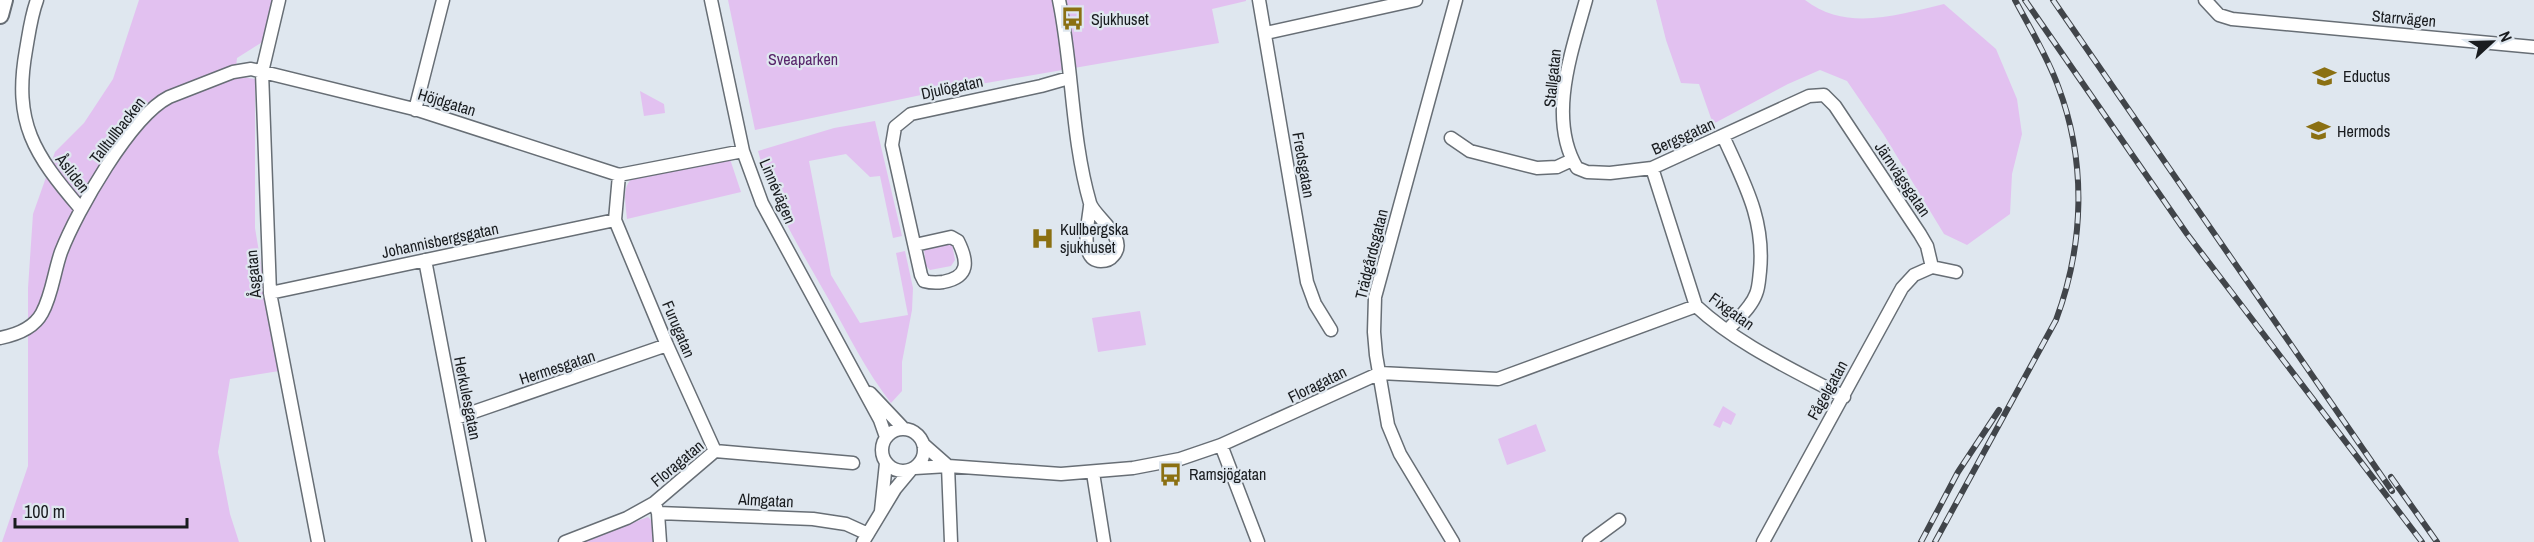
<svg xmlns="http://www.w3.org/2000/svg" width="2534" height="542" font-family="'Archivo Narrow',sans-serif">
<rect width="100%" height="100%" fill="#dfe7ef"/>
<path fill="#e2c1f0" d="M 139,0 L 273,0 L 264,41 L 237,58 L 235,76 L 255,79 L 255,228 L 279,371 L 230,379 L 218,452 L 230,514 L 239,542 L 2,542 L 28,466 L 28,288 L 33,214 L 55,152 L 84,123 L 113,79 Z
M 728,0 L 1246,0 L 1246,1 L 1212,9 L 1219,43 L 940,91 L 755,130 Z
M 1656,0 L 1805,0 C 1847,32 1897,15 1944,4 L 1996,49 L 2017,99 L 2022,134 L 2012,174 L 2010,214 L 1967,245 L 1944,234 L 1884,135 L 1847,81 L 1820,70 L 1788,84 L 1713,124 L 1699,84 L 1681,83 L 1666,40 Z
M 640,91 L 664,104 L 665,113 L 644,116 Z
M 875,121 L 902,236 L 893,238 L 880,176 L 870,177 L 846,154 L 809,161 L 831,275 L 860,323 L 908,315 L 896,253 L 905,251 L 913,288 L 912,310 L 902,362 L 902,391 L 891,403 C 866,371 849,336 829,300 C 802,252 772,205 758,151 L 834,128 Z
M 730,159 L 741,192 L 627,219 C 626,206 621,186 633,178 Z
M 948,242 L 952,244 L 955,260 L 951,266 L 930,270 L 926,266 L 924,249 L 927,245 Z
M 1140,311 L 1146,345 L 1098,352 L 1092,318 Z
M 1723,406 L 1736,414 L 1731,425 L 1723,421 L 1720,428 L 1713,425 Z
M 1536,424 L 1546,451 L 1507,465 L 1498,439 Z
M 648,517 L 653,522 L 654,542 L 581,542 Z"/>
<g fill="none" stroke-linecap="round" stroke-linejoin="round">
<defs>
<path id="minor" d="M 37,0 C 31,16 29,33 26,50 C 13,123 34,154 80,208
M 279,0 L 262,72 L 270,293 L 318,542
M 711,0 L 743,151 L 762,203 L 880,420 L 886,437
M 1059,0 C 1073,67 1071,137 1090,203 C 1094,217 1130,238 1113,256 C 1110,260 1105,261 1101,261 C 1078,260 1089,220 1090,206
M 1259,0 L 1307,282 L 1315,304 L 1331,330
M 1586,0 C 1572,51 1547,118 1577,168 L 1587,172 L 1610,173 L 1652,168 L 1809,96 L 1824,95 L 1835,106 L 1920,234 L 1927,246 L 1932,267 L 1956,272
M 2205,0 L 2219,15 L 2232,19 L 2534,47
M 1266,33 L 1416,0
M 415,110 L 443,0
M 1723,136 C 1744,183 1765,219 1760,271 C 1759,279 1759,287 1756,294 C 1751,308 1737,319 1728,330
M 1451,138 L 1470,151 L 1537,168 L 1557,167 L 1572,160
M 1652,168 L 1696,306 C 1738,345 1794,370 1844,397
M 619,175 L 615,220 L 667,345 L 715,451
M 915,245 L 951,237 L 958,241 C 968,261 970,277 943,282 C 936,283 931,283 924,281 L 921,275 L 892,145 L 895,127 L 911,114 L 1041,86 L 1069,78
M 425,260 L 479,542
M 270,293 L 615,220
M 0,338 C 15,335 34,328 42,313 C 52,295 54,272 61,252 C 77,211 130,117 169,97 L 233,72 L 251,69 L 418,110 L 619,175 L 743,151
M 870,393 L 904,429
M 456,418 L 667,345
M882 450a21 21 0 1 1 42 0a21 21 0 1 1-42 0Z
M 923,444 L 948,466
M 1221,445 L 1258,542
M 948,466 L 951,542
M 915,468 L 948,466 L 1061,474 L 1133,468 L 1180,459 L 1221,445 L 1380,373 L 1498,379 L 1696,306
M 1093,473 L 1104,542
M 656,507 L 658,513 L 660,542
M 881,511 L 886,463
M 658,513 L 813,519 L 846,524 L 868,534
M 565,542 L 627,518 L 654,503 L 715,451 L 853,463
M 863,542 L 895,489 L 910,471
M 1453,542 L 1400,454 L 1388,425 L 1376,355 L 1374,332 L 1375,297 L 1456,0
M 1589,542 L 1619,520
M 1763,542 L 1902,288 L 1914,275 L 1932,267"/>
<path id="major" d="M 0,15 L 4,0"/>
</defs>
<use href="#minor" stroke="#676e75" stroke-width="15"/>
<use href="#major" stroke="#676e75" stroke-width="20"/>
<use href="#minor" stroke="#fff" stroke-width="12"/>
<use href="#major" stroke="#fff" stroke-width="16"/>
<defs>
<path id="rail" d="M 2025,0 L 2187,234 L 2422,542
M 2053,0 L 2392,491
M 2391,477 L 2437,542
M 1921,542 L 1958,472 L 1999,410
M 1935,542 L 2056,320 C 2084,245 2087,162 2058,86 C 2047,56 2030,28 2015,0"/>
</defs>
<use href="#rail" stroke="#41454a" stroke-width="6"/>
<use href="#rail" stroke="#dfe7ef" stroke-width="4" stroke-dasharray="11" stroke-linecap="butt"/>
</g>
<defs>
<symbol id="bus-bare" viewBox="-9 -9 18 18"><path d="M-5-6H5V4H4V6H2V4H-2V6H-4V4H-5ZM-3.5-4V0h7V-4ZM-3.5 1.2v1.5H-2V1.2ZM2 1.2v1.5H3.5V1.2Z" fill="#8b7012" stroke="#dfe7ef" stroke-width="2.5" paint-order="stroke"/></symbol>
<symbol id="school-bare" viewBox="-9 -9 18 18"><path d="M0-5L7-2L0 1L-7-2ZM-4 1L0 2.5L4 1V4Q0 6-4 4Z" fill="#8b7012" stroke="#dfe7ef" stroke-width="2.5" paint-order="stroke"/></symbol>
<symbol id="hospital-bare" viewBox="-9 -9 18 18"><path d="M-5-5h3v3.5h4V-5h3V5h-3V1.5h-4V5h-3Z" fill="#8b7012" stroke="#dfe7ef" stroke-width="2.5" paint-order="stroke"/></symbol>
</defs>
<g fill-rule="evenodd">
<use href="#bus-bare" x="1056" y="2" width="33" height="33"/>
<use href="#school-bare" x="2308" y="60" width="33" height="33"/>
<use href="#school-bare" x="2302" y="114" width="33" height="33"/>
<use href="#hospital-bare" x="1026" y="222" width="33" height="33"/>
<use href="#bus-bare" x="1154" y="458" width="33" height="33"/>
</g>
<g text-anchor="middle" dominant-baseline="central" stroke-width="4.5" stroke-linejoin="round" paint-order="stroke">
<g font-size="16" fill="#191c1f" stroke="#dfe7ef">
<text transform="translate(2404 18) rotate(5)">Starrvägen</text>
<text transform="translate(1552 78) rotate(-84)">Stallgatan</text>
<text transform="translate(952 87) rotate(-12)">Djulögatan</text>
<text transform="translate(447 102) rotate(17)">Höjdgatan</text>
<text transform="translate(117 130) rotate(-52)">Talltullbacken</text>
<text transform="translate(1683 136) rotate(-24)">Bergsgatan</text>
<text transform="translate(1304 165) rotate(80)">Fredsgatan</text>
<text transform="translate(73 173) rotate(52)">Åsliden</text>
<text transform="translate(1903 179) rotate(56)">Järnvägsgatan</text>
<text transform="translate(778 191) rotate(67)">Linnévägen</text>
<text transform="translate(440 240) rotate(-12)">Johannisbergsgatan</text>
<text transform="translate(1371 254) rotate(-76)">Trädgårdsgatan</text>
<text transform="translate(253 274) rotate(-95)">Åsgatan</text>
<text transform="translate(1732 311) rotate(36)">Fixgatan</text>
<text transform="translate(679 329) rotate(67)">Furugatan</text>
<text transform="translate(557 367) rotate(-18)">Hermesgatan</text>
<text transform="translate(1317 384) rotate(-26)">Floragatan</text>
<text transform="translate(1827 390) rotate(-61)">Fågelgatan</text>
<text transform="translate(468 398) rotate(79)">Herkulesgatan</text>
<text transform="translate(677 463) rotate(-40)">Floragatan</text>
<text transform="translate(766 500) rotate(3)">Almgatan</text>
</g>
<g font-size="16" fill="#191c1f" stroke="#dfe7ef" text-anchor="start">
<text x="1091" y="19">Sjukhuset</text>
<text x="2343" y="76">Eductus</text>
<text x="2337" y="131">Hermods</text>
<text x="1060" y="229">Kullbergska<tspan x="1060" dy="18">sjukhuset</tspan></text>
<text x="1189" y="474">Ramsjögatan</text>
</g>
<g font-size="16" fill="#57256a" stroke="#dfe7ef">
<text x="803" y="59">Sveaparken</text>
</g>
</g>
<g transform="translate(2492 42) rotate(68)" stroke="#dfe7ef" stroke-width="4.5" paint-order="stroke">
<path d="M0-4.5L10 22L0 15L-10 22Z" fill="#191c1f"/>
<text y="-9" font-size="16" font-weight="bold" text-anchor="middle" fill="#191c1f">N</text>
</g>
<path d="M15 518v9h172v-9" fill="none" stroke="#191c1f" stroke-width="3"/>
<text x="24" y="518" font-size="18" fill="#191c1f" stroke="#dfe7ef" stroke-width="4.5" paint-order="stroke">100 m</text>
</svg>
